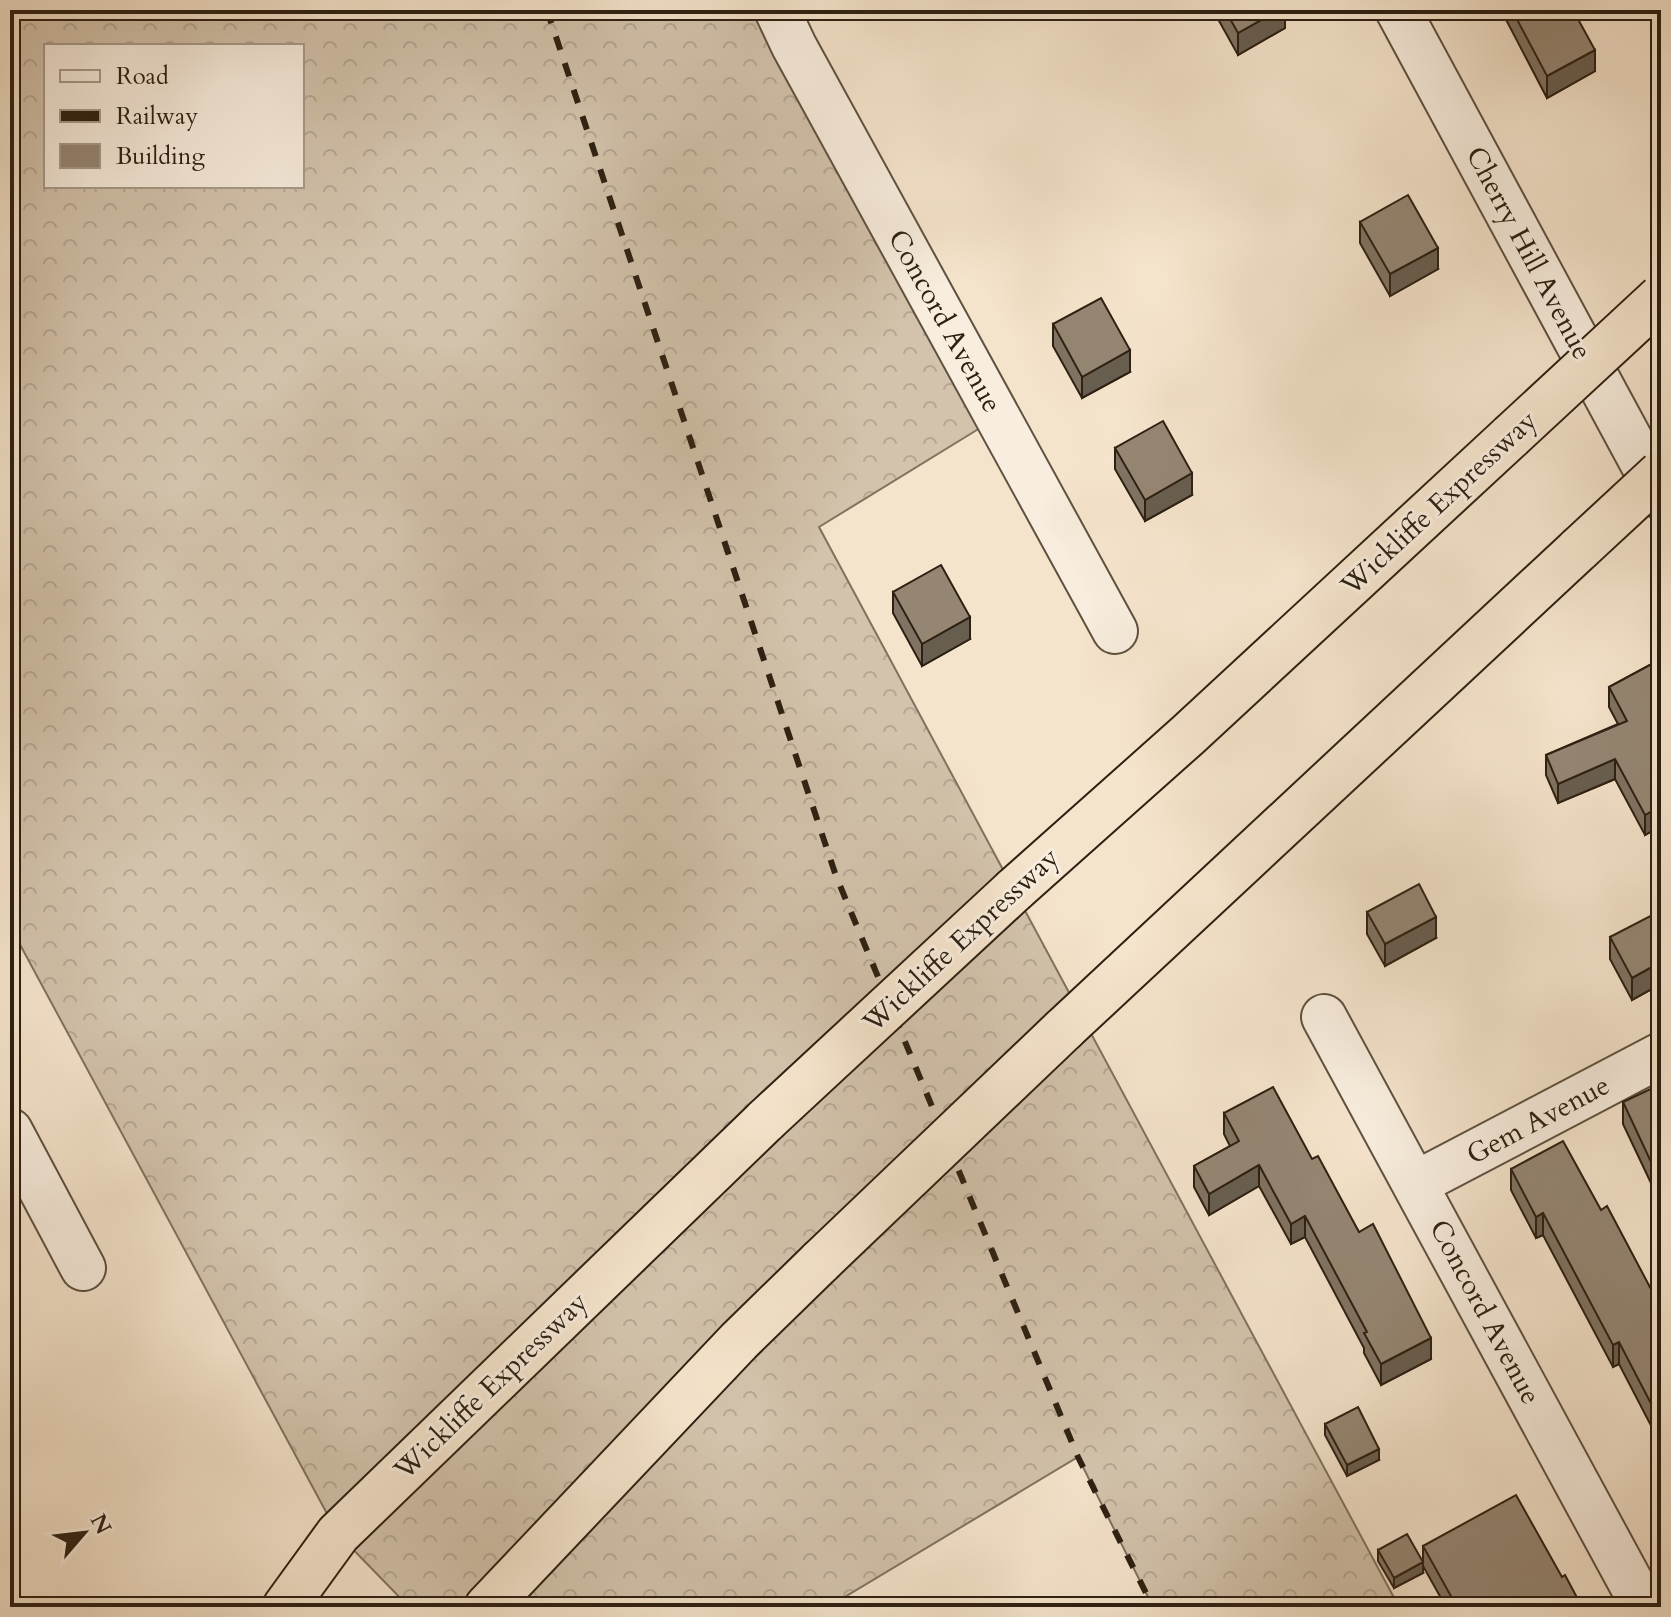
<svg xmlns="http://www.w3.org/2000/svg" width="1671" height="1617" font-family="Cardo,serif">
<defs>
<pattern id="forest-crowns" width="20" height="18" patternUnits="userSpaceOnUse" patternTransform="scale(2)"><rect width="20" height="18" fill="#d3c3ac"/><path d="M2 6a3 3 0 1 1 6 0M12 15a3 3 0 1 1 6 0" fill="none" stroke="#b5a793"/></pattern>
</defs>
<rect width="100%" height="100%" fill="#f5e4cc"/>
<filter id="stains"><feTurbulence type="fractalNoise" baseFrequency=".0025" numOctaves="4"/><feColorMatrix values="0 0 0 0 .2 0 0 0 0 .09 0 0 0 0 .02 0 0 0 .5 -.17"/></filter>
<radialGradient id="worn" r=".72"><stop offset=".6" stop-color="#630" stop-opacity="0"/><stop offset="1" stop-color="#630" stop-opacity=".3"/></radialGradient>
<path fill="url(#forest-crowns)" stroke="#80725f" stroke-width="2" fill-rule="evenodd" d="M 10,10 L 777,10 L 998,417 L 819,527 L 1399,1607 L 1153,1607 L 1078,1457 L 828,1607 L 409,1607 L 338,1534 L 10,926 ZM 46,46 L 302,46 L 302,186 L 46,186 Z"/>
<g fill="none" stroke-linecap="round" stroke-linejoin="round">
<defs>
<path id="minor" d="M 777,10 L 794,46 L 1115,631
M 1398,10 L 1661,497
M 1324,1017 L 1644,1607
M 10,1131 L 83,1268
M 1415,1184 L 1661,1055"/>
<path id="highway" d="M 1014,890 L 1188,735 L 1511,436
M 1064,1029 L 1579,549
M 285,1607 L 338,1534 L 766,1120
M 487,1607 L 739,1341 L 821,1261"/>
</defs>
<use href="#minor" stroke="#5f5140" stroke-width="48"/>
<use href="#highway" stroke="#2d2012" stroke-width="48"/>
<use href="#minor" stroke="#f8edde" stroke-width="44"/>
<use href="#highway" stroke="#f5e4cc" stroke-width="44"/>
<path stroke="#2d2012" stroke-width="6" stroke-dasharray="14 14" stroke-linecap="butt" d="M 547,10 L 836,876 L 1078,1457 L 1153,1607"/>
<defs>
<path id="highway-bridge" d="M 1511,436 L 1661,297
M 1579,549 L 1661,473
M 766,1120 L 1014,890
M 821,1261 L 1064,1029"/>
</defs>
<use href="#highway-bridge" stroke="#2d2012" stroke-width="48" stroke-linecap="butt"/>
<use href="#highway-bridge" stroke="#f5e4cc" stroke-width="44"/>
</g>
<path fill="#807363" stroke="#2d2012" stroke-width="2" d="M 1213,10 L 1285,10 L 1285,28 L 1238,55 Z
M 1501,10 L 1573,10 L 1595,71 L 1547,98 Z
M 1360,222 L 1438,269 L 1390,296 L 1360,243 Z
M 1053,324 L 1130,372 L 1082,398 L 1053,346 Z
M 1115,448 L 1192,495 L 1145,521 L 1115,469 Z
M 893,592 L 970,639 L 922,666 L 893,613 Z
M 1661,659 L 1661,826 L 1645,835 L 1615,779 L 1558,803 L 1546,775 L 1546,755 L 1618,724 L 1609,707 L 1609,687 Z
M 1367,912 L 1436,938 L 1385,966 L 1367,934 Z
M 1661,918 L 1661,984 L 1632,1000 L 1610,959 L 1610,937 Z
M 1661,1089 L 1651,1183 L 1623,1124 L 1623,1102 Z
M 1224,1113 L 1312,1159 L 1359,1232 L 1431,1359 L 1381,1385 L 1364,1353 L 1364,1348 L 1305,1237 L 1291,1244 L 1259,1186 L 1209,1215 L 1194,1187 L 1194,1166 L 1230,1146 L 1224,1134 Z
M 1511,1169 L 1601,1210 L 1661,1308 L 1658,1439 L 1619,1364 L 1613,1367 L 1543,1235 L 1536,1238 L 1511,1190 Z
M 1325,1424 L 1379,1460 L 1347,1476 L 1325,1435 Z
M 1423,1546 L 1562,1577 L 1582,1607 L 1446,1607 L 1423,1566 Z
M 1378,1550 L 1423,1573 L 1394,1588 L 1378,1561 Z"/>
<path fill="#685e50" stroke="#2d2012" stroke-width="2" d="M 1279,10 L 1285,10 L 1285,28 L 1238,55 L 1238,33 Z
M 1595,50 L 1595,71 L 1547,98 L 1547,76 Z
M 1438,248 L 1438,269 L 1390,296 L 1390,274 Z
M 1130,350 L 1130,372 L 1082,398 L 1082,377 Z
M 1192,473 L 1192,495 L 1145,521 L 1145,500 Z
M 970,617 L 970,639 L 922,666 L 922,644 Z
M 1615,759 L 1615,779 L 1558,803 L 1558,784 Z
M 1661,806 L 1661,826 L 1645,835 L 1645,815 Z
M 1436,917 L 1436,938 L 1385,966 L 1385,944 Z
M 1661,962 L 1661,984 L 1632,1000 L 1632,978 Z
M 1661,1157 L 1661,1179 L 1651,1183 L 1651,1162 Z
M 1259,1165 L 1259,1186 L 1209,1215 L 1209,1194 Z
M 1543,1213 L 1543,1235 L 1536,1238 L 1536,1217 Z
M 1305,1216 L 1305,1237 L 1291,1244 L 1291,1224 Z
M 1431,1338 L 1431,1359 L 1381,1385 L 1381,1364 Z
M 1619,1342 L 1619,1364 L 1613,1367 L 1613,1345 Z
M 1661,1416 L 1661,1437 L 1658,1439 L 1658,1417 Z
M 1379,1449 L 1379,1460 L 1347,1476 L 1347,1465 Z
M 1423,1562 L 1423,1573 L 1394,1588 L 1394,1578 Z
M 1514,1597 L 1514,1607 L 1495,1607 Z"/>
<path fill="#958673" stroke="#2d2012" stroke-width="2" d="M 1225,10 L 1279,10 L 1238,33 Z
M 1512,10 L 1573,10 L 1595,50 L 1547,76 Z
M 1408,195 L 1438,248 L 1390,274 L 1360,222 Z
M 1101,298 L 1130,350 L 1082,377 L 1053,324 Z
M 1163,421 L 1192,473 L 1145,500 L 1115,448 Z
M 941,565 L 970,617 L 922,644 L 893,592 Z
M 1661,659 L 1661,806 L 1645,815 L 1615,759 L 1558,784 L 1546,755 L 1627,721 L 1609,687 Z
M 1419,884 L 1436,917 L 1385,944 L 1367,912 Z
M 1658,912 L 1661,918 L 1661,962 L 1632,978 L 1610,937 Z
M 1659,1085 L 1661,1089 L 1661,1157 L 1651,1162 L 1623,1102 Z
M 1273,1087 L 1312,1159 L 1318,1156 L 1359,1232 L 1373,1224 L 1431,1338 L 1381,1364 L 1364,1333 L 1367,1332 L 1305,1216 L 1291,1224 L 1259,1165 L 1209,1194 L 1194,1166 L 1239,1141 L 1224,1113 Z
M 1563,1141 L 1601,1210 L 1607,1206 L 1661,1308 L 1661,1416 L 1658,1417 L 1619,1342 L 1613,1345 L 1543,1213 L 1536,1217 L 1511,1169 Z
M 1358,1407 L 1379,1449 L 1347,1465 L 1325,1424 Z
M 1516,1495 L 1562,1577 L 1565,1575 L 1582,1607 L 1519,1607 L 1514,1597 L 1495,1607 L 1457,1607 L 1423,1546 Z
M 1407,1534 L 1423,1562 L 1394,1578 L 1378,1550 Z"/>
<g text-anchor="middle" dominant-baseline="central" stroke-width="6" stroke-linejoin="round" paint-order="stroke">
<g font-size="28" fill="#2d2012" stroke="#f8edde">
<text transform="translate(1529 253) rotate(62)">Cherry Hill Avenue</text>
<text transform="translate(945 321) rotate(61)">Concord Avenue</text>
<text transform="translate(1439 503) rotate(-43)">Wickliffe Expressway</text>
<text transform="translate(961 940) rotate(-43)">Wickliffe Expressway</text>
<text transform="translate(1538 1120) rotate(-28)">Gem Avenue</text>
<text transform="translate(1485 1312) rotate(62)">Concord Avenue</text>
<text transform="translate(491 1386) rotate(-44)">Wickliffe Expressway</text>
</g>
</g>
<rect width="1671" height="1617" fill="none" stroke="#f5e4cc" stroke-width="40"/>
<rect x="12" y="12" width="1647" height="1593" fill="none" stroke="#2d2012" stroke-width="4"/>
<rect x="20" y="20" width="1631" height="1577" fill="none" stroke="#2d2012" stroke-width="2"/>
<rect x="44" y="44" width="260" height="144" fill="#f8edde" stroke="#a79b8c" stroke-width="2"/>
<rect x="60" y="70" width="40" height="12" fill="#f8edde" stroke="#a79b8c" stroke-width="2"/>
<text x="116" y="84" font-size="24" fill="#2d2012">Road</text>
<rect x="60" y="110" width="40" height="12" fill="#2d2012" stroke="#a79b8c" stroke-width="2"/>
<text x="116" y="124" font-size="24" fill="#2d2012">Railway</text>
<rect x="60" y="144" width="40" height="24" fill="#958673" stroke="#a79b8c" stroke-width="2"/>
<text x="116" y="164" font-size="24" fill="#2d2012">Building</text>
<g transform="translate(84 1533) rotate(62)" stroke="#f8edde" stroke-width="6" paint-order="stroke">
<path d="M0-6L14 30L0 20L-14 30Z" fill="#2d2012"/>
<text y="-12" font-size="22" font-weight="bold" text-anchor="middle" fill="#2d2012">N</text>
</g>
<rect width="100%" height="100%" filter="url(#stains)"/>
<rect width="100%" height="100%" fill="url(#worn)"/>
</svg>
